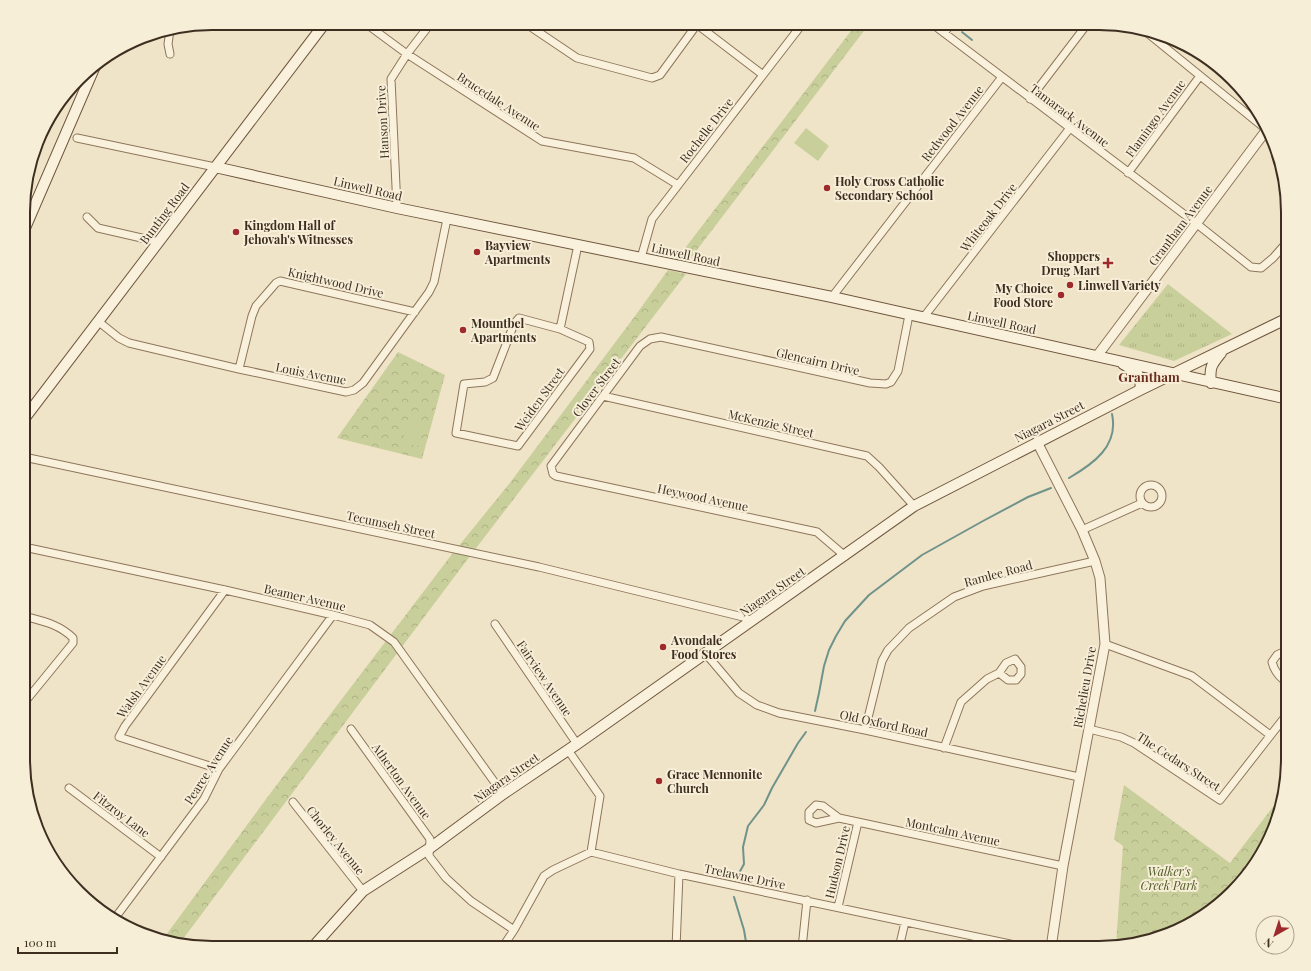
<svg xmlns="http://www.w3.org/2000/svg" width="1311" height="971" font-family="'Playfair Display',serif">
<defs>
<pattern id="grass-tufts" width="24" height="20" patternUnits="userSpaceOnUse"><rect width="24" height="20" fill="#c9cf9b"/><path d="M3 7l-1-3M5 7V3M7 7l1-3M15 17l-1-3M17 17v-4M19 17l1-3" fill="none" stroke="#aeb285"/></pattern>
<pattern id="forest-crowns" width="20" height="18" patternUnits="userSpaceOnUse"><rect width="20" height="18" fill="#c9cf9b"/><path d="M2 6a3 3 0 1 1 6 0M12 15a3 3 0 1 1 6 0" fill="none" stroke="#aeb285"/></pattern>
</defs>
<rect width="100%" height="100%" fill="#f0e4c8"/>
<path fill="url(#grass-tufts)" d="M 1168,284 L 1232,334 L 1174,361 L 1119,345 Z"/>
<path fill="url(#forest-crowns)" d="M 857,23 L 870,23 L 687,263 L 676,260 Z
M 668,270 L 686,274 L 467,560 L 180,943 L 163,939 L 272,791 L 449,558 L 509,484 L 635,316 Z
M 398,352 L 445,375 L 422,459 L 337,438 Z
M 1124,785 L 1230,863 L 1282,795 L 1274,831 L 1241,883 L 1182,929 L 1116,944 L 1123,846 L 1114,839 Z"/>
<path fill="#c9cf9b" d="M 806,128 L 829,146 L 818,161 L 794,143 Z
M 409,417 L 425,421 L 419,446 L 402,442 Z"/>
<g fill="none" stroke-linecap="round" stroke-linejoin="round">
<path stroke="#6f938a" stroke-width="2" d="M 962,32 L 972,40
M 1069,478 C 1093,464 1119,446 1112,414
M 815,711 L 819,693 L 824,666 L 829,650 L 836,636 L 845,621 L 869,595 L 922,555 L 983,521 L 1028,497 L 1051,488
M 738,875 L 744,864 L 743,847 L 748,826 L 764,805 L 772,788 L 798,743 L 806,732
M 734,897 L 744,930 L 747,948"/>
<defs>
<path id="minor" d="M 314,23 L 321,28
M 365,23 L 407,54 L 542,141 L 634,158 L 678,185
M 525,23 L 577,58 L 652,78 L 660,75 L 698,23
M 695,23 L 763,75
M 931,23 L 1197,224 L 1251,267 L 1261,268 L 1273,258 L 1288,241
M 1145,31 L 1267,130
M 944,33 L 952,23
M 170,54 L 168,44 L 170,30
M 1030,99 L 1088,23
M 77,138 L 215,167
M 1128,173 L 1200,76
M 397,208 L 391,79 L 407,54 L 431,23
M 87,217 L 98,228 L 159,242
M 641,258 L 652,219 L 803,23
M 832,297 L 1002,77
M 519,318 L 560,329 L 589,342 L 590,349 L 518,446 L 456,433 L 464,384 L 485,382 L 493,378 L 514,324 Z
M 923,318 L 1070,128
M 99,322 L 119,338 L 129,343 L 239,369 L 346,392 L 354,390 L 363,383 L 429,292 L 434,282 L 447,219
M 560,329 L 578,245
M 239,369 L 252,316 L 256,306 L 276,283 L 280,281 L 415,312
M 603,396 L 867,456 L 879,467 L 914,506
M 24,457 L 539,567 L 743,617 L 752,621
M1140 496a11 11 0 1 1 22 0a11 11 0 1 1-22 0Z
M 1082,530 L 1142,503
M 24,547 L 225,590 L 333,615 L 370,625 L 394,642 L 503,794
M 845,556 L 817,532 L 556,476 L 553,474 L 551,466 L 640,346 L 650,339 L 661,337 L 870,383 L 886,384 L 891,382 L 898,371 L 909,315
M 495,624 L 577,744
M 1105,644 L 1192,676 L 1270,735
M 706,654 L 739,693 L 757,705 L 779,713 L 865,730 L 1079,777
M 1288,684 C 1280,677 1275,673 1272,662 L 1277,655 L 1281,653 L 1288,656
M 24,703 L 73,643 L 73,638 C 59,624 42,621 24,616
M 351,729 L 430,839 L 429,856 L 446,878 L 471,901 L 514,930
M 1089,729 L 1121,737 L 1134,743 L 1220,800 L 1288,713
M 865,730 L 882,661 L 888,650 L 909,628 L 954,597 L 983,586 L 1095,561
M 944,748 L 961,702 L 987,679 L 999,673 L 1008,680 L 1016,680 L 1021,674 L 1021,667 L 1015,659 L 1006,663 L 999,673
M 568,750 L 600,796 L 591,852
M 219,769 L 119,737 L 125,726 L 225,590
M 69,788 L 161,857
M 293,802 L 363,891
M 839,818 L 816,823 L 809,820 L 809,812 L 816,805 L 823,806 L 839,818 L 1063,866
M 838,907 L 858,822
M 115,918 L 204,799 L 219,769 L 333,615
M 502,948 L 514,930 L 544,876 L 553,870 L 591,852 L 679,874 L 1029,948
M 676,948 L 679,874
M 802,948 L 807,900
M 899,948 L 905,922"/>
<path id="tertiary" d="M 1097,356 L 1268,128
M 1037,442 L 1082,530 L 1095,561 L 1100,578 L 1105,644 L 1063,866 L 1051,948"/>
<path id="secondary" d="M 215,167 L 397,208 L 832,297 L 1288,399
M 25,228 L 95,66
M 1123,364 C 1135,371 1143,375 1140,390
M 1211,383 C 1209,367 1212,364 1221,353
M 24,419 L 325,23
M 312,948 L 363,891 L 430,848 L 503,794 L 577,744 L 914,506 L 1140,390 L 1288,318"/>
</defs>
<use href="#minor" stroke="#8d765c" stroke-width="9"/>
<use href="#tertiary" stroke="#8d765c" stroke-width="11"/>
<use href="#secondary" stroke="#6f573f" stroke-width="12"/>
<use href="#minor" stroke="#faf1dc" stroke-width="7"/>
<use href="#tertiary" stroke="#faf1dc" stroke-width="9"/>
<use href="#secondary" stroke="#faf1dc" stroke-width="10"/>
</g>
<g fill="#9e2a2b" stroke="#f7eed8" stroke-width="1.5">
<circle cx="827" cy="188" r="4"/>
<circle cx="236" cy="232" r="4"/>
<circle cx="477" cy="252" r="4"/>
<path d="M1106 257h4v4h4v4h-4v4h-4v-4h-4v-4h4z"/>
<circle cx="1070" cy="285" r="4"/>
<circle cx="1061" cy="295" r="4"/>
<circle cx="463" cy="330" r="4"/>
<circle cx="663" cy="647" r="4"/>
<circle cx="659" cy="781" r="4"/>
</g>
<g text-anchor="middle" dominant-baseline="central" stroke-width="4" stroke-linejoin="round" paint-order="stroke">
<g font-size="12" fill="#3d2e20" stroke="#f7eed8">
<text transform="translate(499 101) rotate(33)">Brucedale Avenue</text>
<text transform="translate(1070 115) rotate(37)">Tamarack Avenue</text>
<text transform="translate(1155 118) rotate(-54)">Flamingo Avenue</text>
<text transform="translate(382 122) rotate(-93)">Hanson Drive</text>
<text transform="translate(952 123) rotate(-52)">Redwood Avenue</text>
<text transform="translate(706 130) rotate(-52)">Rochelle Drive</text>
<text transform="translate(368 188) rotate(13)">Linwell Road</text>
<text transform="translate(164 213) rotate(-53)">Bunting Road</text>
<text transform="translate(988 217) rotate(-52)">Whiteoak Drive</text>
<text transform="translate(1180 225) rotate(-53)">Grantham Avenue</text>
<text transform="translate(686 254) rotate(12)">Linwell Road</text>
<text transform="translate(336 282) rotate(13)">Knightwood Drive</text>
<text transform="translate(1002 322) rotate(12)">Linwell Road</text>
<text transform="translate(818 361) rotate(13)">Glencairn Drive</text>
<text transform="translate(311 373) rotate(11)">Louis Avenue</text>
<text transform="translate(596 387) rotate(-53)">Clover Street</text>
<text transform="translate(539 399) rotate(-54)">Weiden Street</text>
<text transform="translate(1049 421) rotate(-27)">Niagara Street</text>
<text transform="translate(771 423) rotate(13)">McKenzie Street</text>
<text transform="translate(703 497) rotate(12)">Heywood Avenue</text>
<text transform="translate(391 524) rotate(12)">Tecumseh Street</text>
<text transform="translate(998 573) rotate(-15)">Ramlee Road</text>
<text transform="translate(772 591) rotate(-35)">Niagara Street</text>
<text transform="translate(305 597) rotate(13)">Beamer Avenue</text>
<text transform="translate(545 678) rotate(56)">Fairview Avenue</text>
<text transform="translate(141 686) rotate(-54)">Walsh Avenue</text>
<text transform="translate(1084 687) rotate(-80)">Richelieu Drive</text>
<text transform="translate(884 723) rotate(12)">Old Oxford Road</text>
<text transform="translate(1179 761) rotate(33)">The Cedars Street</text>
<text transform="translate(208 770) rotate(-57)">Pearce Avenue</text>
<text transform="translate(506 777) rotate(-35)">Niagara Street</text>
<text transform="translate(402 781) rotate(54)">Atherton Avenue</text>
<text transform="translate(122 814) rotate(37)">Fitzroy Lane</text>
<text transform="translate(953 831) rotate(12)">Montcalm Avenue</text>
<text transform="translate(336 840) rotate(51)">Chorley Avenue</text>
<text transform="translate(837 862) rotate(-77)">Hudson Drive</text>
<text transform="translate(745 876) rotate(12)">Trelawne Drive</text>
</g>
<g font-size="12" font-weight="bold" fill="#3d2e20" stroke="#f7eed8" text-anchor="start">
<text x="835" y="181">Holy Cross Catholic<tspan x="835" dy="14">Secondary School</tspan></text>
<text x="244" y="225">Kingdom Hall of<tspan x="244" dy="14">Jehovah's Witnesses</tspan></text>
<text x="485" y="245">Bayview<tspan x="485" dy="14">Apartments</tspan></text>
<text x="1100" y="256" text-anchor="end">Shoppers<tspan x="1100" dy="14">Drug Mart</tspan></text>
<text x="1078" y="285">Linwell Variety</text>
<text x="1053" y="288" text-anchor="end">My Choice<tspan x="1053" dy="14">Food Store</tspan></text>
<text x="471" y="323">Mountbel<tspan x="471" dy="14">Apartments</tspan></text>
<text x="671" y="640">Avondale<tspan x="671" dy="14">Food Stores</tspan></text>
<text x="667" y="774">Grace Mennonite<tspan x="667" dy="14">Church</tspan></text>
</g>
<g font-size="12" font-style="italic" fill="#4d5a26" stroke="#f7eed8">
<text x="1169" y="871">Walker's<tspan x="1169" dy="14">Creek Park</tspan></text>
</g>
<g font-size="13" font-weight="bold" fill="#6b2e1e" stroke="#f7eed8">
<text x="1149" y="376">Grantham</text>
</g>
</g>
<path d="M0 0H1311V971H0ZM212 30H1099A182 182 0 0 1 1281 212V759A182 182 0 0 1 1099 941H212A182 182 0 0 1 30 759V212A182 182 0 0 1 212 30Z" fill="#f7eed8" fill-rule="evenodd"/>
<path fill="none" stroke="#3d2e20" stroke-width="2" d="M212 30H1099A182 182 0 0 1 1281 212V759A182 182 0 0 1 1099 941H212A182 182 0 0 1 30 759V212A182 182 0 0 1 212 30Z"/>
<g transform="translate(1275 935) rotate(219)"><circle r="19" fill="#f7eed8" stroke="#ada18e"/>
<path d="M0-3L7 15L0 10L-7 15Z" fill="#9e2a2b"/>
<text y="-6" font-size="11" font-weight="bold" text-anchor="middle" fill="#3d2e20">N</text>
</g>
<path d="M18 947v6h99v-6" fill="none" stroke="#3d2e20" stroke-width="2"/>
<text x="24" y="947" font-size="12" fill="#3d2e20" stroke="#f7eed8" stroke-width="3" paint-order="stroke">100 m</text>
</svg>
